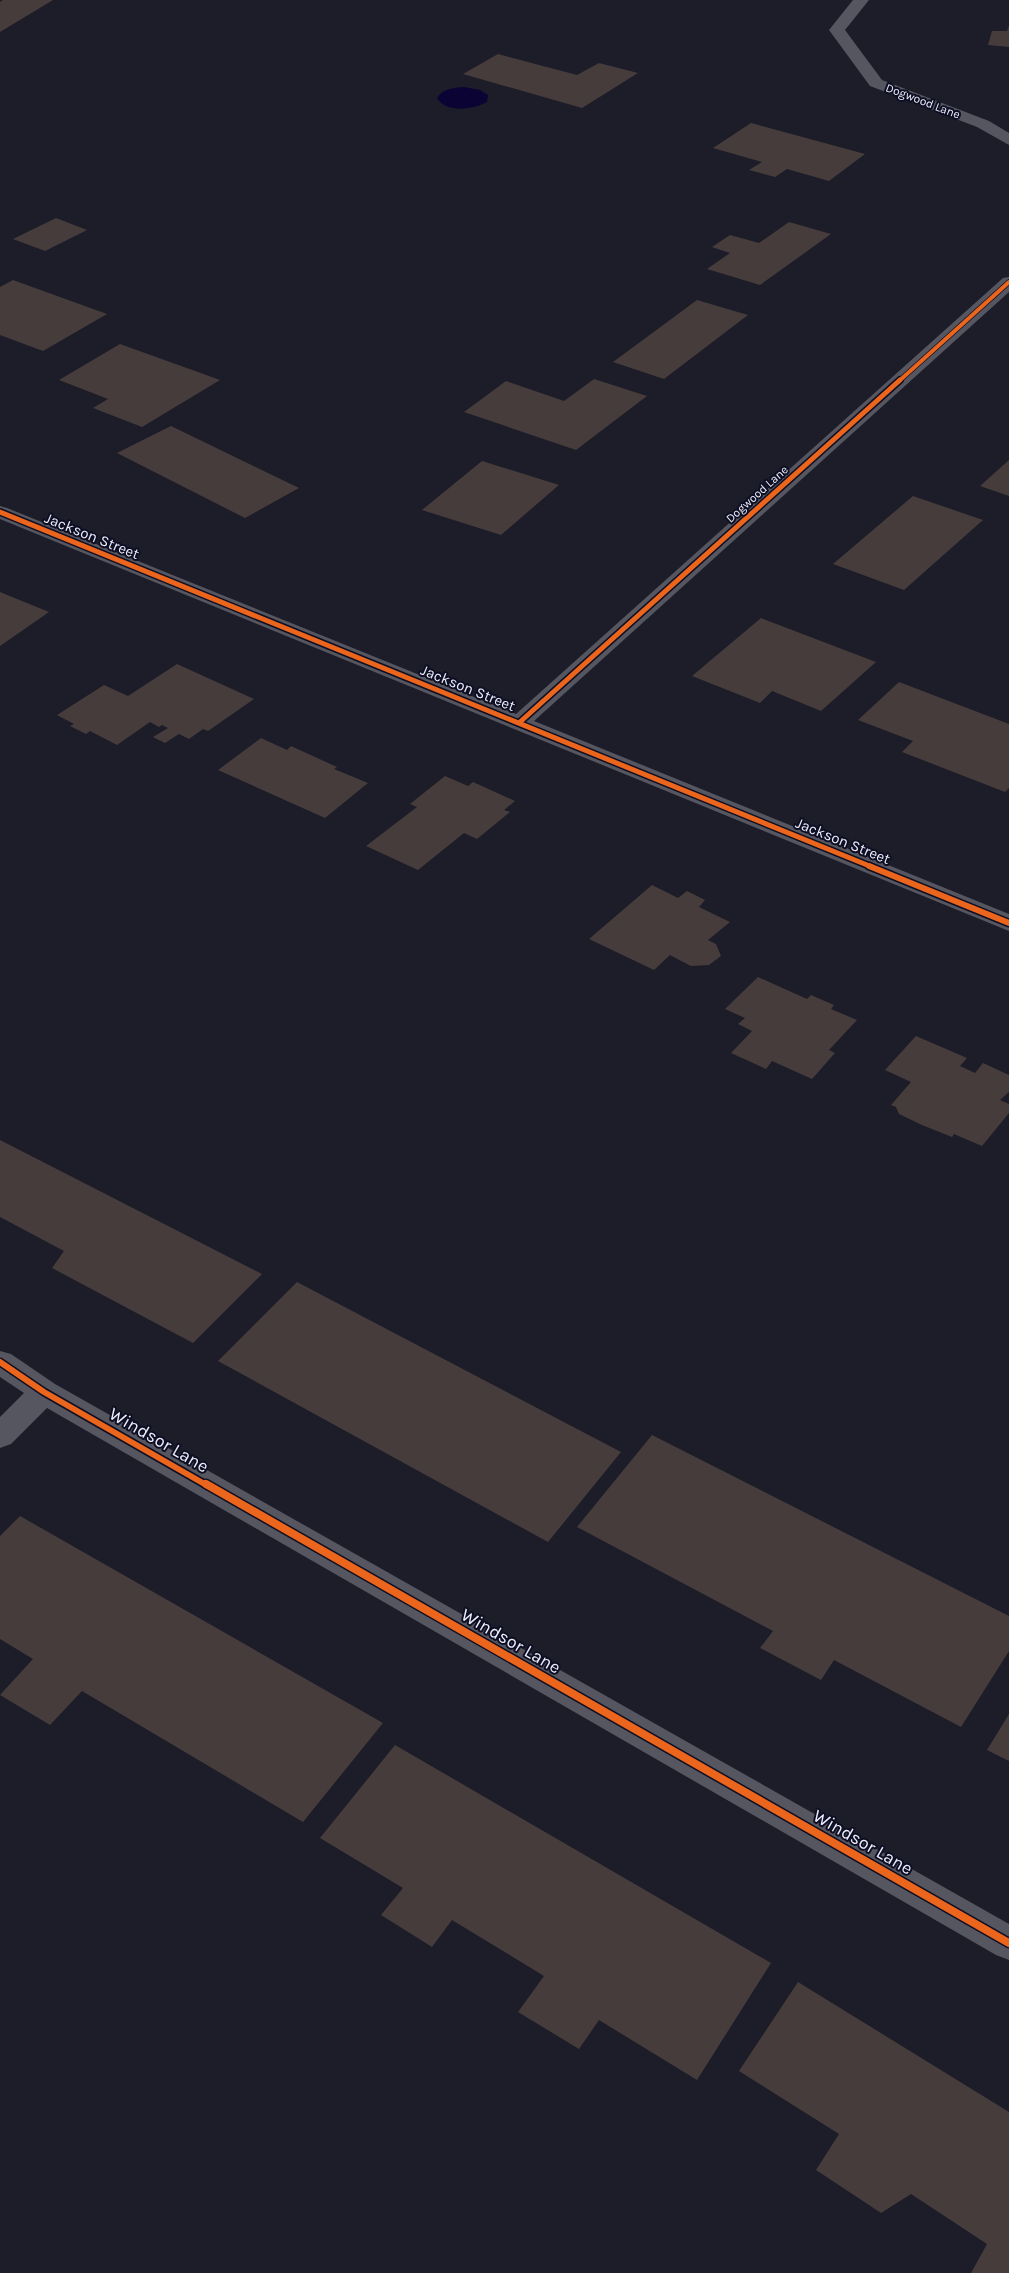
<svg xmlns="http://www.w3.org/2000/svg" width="1009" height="2273" font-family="Karla,sans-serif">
<rect width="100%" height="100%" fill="#1c1d29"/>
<path fill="#0c0335" d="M 464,87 L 480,90 L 488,95 L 487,102 C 475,109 446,114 437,98 C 443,88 454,88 464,87 Z"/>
<path fill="#463c3b" d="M 3,0 L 53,0 L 0,32 L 0,2 Z
M 1009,26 L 1009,47 L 988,45 L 992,31 L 1007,31 Z
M 498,54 L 577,75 L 599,63 L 638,73 L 582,108 L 463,74 Z
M 751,123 L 865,154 L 829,181 L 787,169 L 775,177 L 749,170 L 762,162 L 713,148 Z
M 56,218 L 87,230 L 45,251 L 13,239 Z
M 789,222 L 831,234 L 760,285 L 707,269 L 730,253 L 712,247 L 730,235 L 759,243 Z
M 13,280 L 107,314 L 43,351 L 0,335 L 0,287 Z
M 697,300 L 748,315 L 664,379 L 613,362 Z
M 120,344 L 220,380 L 142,427 L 93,408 L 108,399 L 59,380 Z
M 594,379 L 647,396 L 576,450 L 464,412 L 506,381 L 564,401 Z
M 171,426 L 299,488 L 245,518 L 117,453 Z
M 1009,460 L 1009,496 L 980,486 Z
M 482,461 L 559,485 L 501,535 L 422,510 Z
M 913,496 L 983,520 L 904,590 L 833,564 Z
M 0,592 L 49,612 L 0,646 Z
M 761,618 L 876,662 L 821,711 L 772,691 L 760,703 L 692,676 Z
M 177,664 L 254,699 L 208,731 L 203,729 L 189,739 L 179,734 L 165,743 L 153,737 L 168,728 L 162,725 L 159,727 L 150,722 L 117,745 L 90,731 L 86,734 L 70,726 L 74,724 L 57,715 L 104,685 L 128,696 Z
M 899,682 L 1009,724 L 1009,788 L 1005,792 L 902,752 L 913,741 L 858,720 Z
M 261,738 L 287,750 L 291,746 L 337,767 L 334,769 L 368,783 L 325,818 L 218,770 Z
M 445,776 L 468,786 L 473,782 L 515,801 L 504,810 L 510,812 L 477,839 L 464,833 L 418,870 L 366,846 L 417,807 L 410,804 Z
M 652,885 L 678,898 L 687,891 L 705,900 L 699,907 L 730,922 L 708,940 L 716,944 L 721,956 L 709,965 L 691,966 L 670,955 L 654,970 L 589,939 Z
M 758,977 L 807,999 L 811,995 L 834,1005 L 831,1009 L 857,1020 L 829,1050 L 835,1053 L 812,1079 L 772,1061 L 766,1069 L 731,1053 L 752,1031 L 738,1024 L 745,1018 L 725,1009 Z
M 916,1036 L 967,1058 L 960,1066 L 975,1073 L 983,1063 L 1009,1075 L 1009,1092 L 1000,1100 L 1009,1104 L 1009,1113 L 982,1146 L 954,1134 L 952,1137 L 922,1125 L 899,1114 L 896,1107 L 891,1105 L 911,1082 L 885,1070 Z
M 0,1140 L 262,1274 L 193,1343 L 52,1268 L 64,1251 L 0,1217 Z
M 297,1282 L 621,1452 L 548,1542 L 218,1361 Z
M 652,1435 L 1009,1616 L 1009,1651 L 961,1727 L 834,1660 L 821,1680 L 760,1648 L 773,1631 L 577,1527 Z
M 20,1516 L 383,1723 L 303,1822 L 82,1691 L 50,1725 L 0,1695 L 33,1659 L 0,1639 L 0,1536 Z
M 1009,1714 L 1009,1761 L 987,1750 Z
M 395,1745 L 771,1963 L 697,2080 L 599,2020 L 579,2049 L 518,2012 L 544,1976 L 452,1920 L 432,1947 L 381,1915 L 403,1888 L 320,1838 Z
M 798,1982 L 1009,2112 L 1009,2273 L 971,2273 L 987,2244 L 911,2194 L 881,2213 L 816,2170 L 839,2134 L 739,2071 Z"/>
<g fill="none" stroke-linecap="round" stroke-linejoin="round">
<path fill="#555660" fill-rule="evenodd" d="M 853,0 L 869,0 L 845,30 L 882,80 L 989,121 L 1009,133 L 1009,145 L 977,127 L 870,86 L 829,30 Z
M 1009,277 L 1009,292 L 534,721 L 1009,914 L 1009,931 L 0,519 L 0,506 L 7,508 L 516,714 L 1003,278 Z
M 0,1351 L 11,1354 L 55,1384 L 1009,1924 L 1009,1960 L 996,1955 L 47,1408 L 11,1444 L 0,1448 L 0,1417 L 24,1393 L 0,1377 Z"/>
<defs>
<path id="cycleway-far3" d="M 898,382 L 1009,282"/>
<path id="cycleway-far2" d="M 0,512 L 872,867
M 520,722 L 900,380"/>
<path id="cycleway-far1" d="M 869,866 L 1009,923
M 0,1362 L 44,1392 L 208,1486"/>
<path id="cycleway" d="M 206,1484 L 1009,1943"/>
</defs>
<use href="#cycleway-far3" stroke="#0f0f24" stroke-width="5.5"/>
<use href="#cycleway-far2" stroke="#0f0f24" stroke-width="8"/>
<use href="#cycleway-far1" stroke="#0f0f24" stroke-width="9"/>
<use href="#cycleway" stroke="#0f0f24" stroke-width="11"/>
<use href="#cycleway-far3" stroke="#eb651d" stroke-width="4"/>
<use href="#cycleway-far2" stroke="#eb651d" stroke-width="5"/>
<use href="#cycleway-far1" stroke="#eb651d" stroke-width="6"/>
<use href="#cycleway" stroke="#eb651d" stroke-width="8"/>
</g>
<g text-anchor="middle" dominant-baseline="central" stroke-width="4" stroke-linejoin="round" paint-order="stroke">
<g font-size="12" fill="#eceefd" stroke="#0f0f24">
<text transform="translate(923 101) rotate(21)">Dogwood Lane</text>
<text transform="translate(757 494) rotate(-42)">Dogwood Lane</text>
</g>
<g font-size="15" fill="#eceefd" stroke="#0f0f24">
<text transform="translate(92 536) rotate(22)">Jackson Street</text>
<text transform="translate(468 688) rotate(22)">Jackson Street</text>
<text transform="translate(843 841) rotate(22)">Jackson Street</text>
</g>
<g font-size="18" fill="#eceefd" stroke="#0f0f24">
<text transform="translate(159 1440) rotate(30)">Windsor Lane</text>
<text transform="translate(511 1641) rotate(30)">Windsor Lane</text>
<text transform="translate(863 1842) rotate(30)">Windsor Lane</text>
</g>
</g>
</svg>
